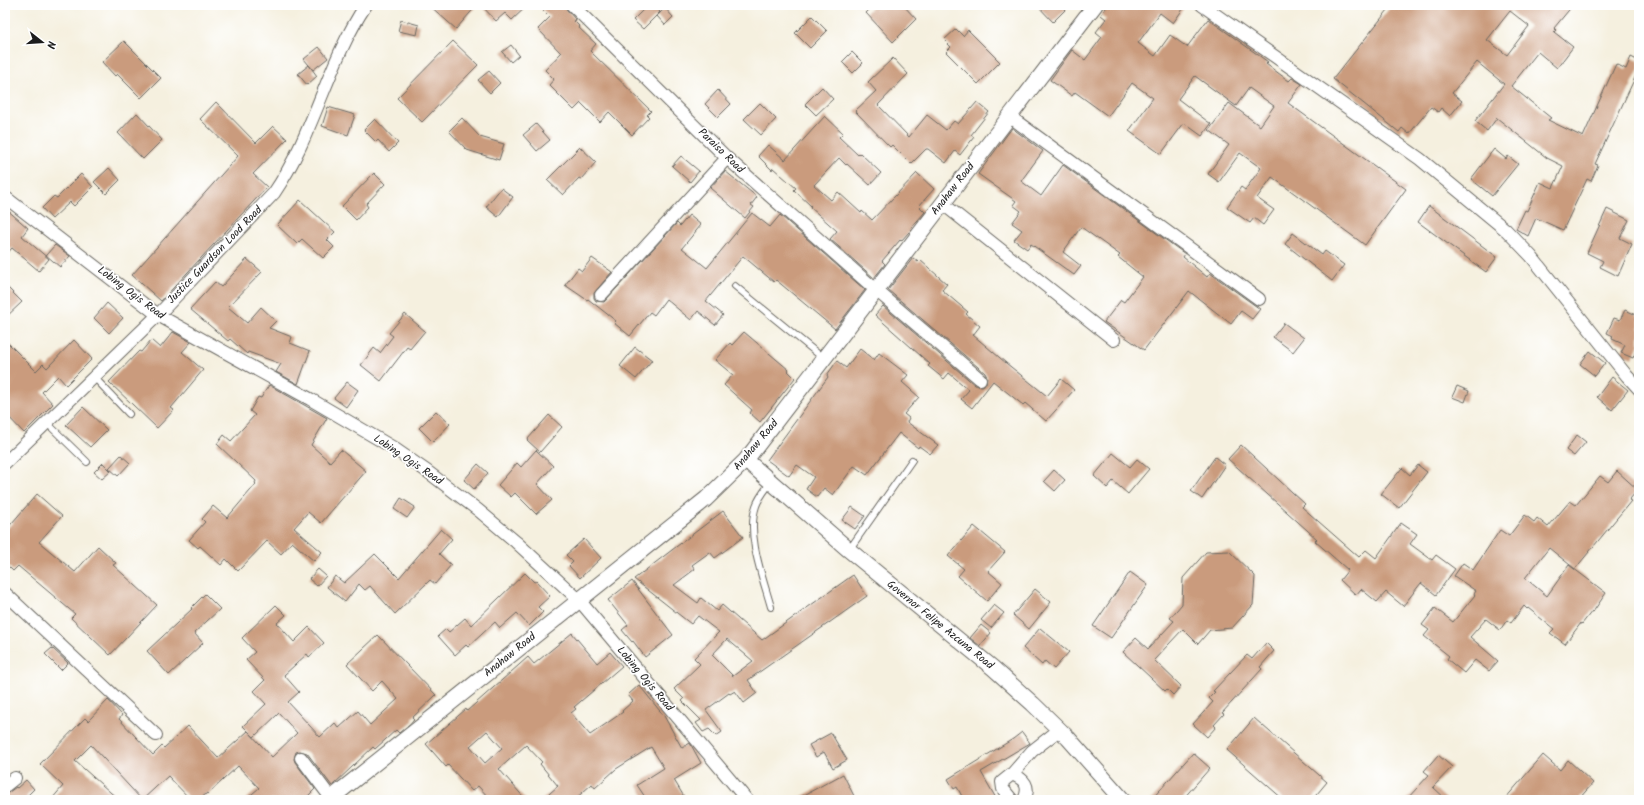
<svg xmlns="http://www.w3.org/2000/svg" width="1644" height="805" font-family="Kalam,sans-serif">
<rect width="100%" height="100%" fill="#fff"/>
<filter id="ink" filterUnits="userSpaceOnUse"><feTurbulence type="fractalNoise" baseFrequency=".025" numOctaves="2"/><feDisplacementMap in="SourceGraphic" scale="8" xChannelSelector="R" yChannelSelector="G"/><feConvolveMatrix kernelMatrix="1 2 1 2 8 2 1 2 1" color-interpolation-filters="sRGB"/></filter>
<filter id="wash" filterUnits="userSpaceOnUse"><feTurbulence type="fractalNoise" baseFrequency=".012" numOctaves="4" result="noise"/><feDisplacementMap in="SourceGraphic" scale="16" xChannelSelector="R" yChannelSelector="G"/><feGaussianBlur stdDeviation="0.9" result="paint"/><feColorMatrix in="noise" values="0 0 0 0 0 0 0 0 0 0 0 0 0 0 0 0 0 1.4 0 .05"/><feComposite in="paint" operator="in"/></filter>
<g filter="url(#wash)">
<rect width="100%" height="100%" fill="#f5f0df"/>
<g id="blocks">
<path fill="#ca9b7d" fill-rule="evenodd" d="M 429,5 L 477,5 L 456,29 Z
M 481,5 L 528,5 L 512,20 L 505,13 L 496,21 Z
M 538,5 L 565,5 L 567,10 L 576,20 L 574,21 L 579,26 L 578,27 L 596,44 L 590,51 L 651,111 L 647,115 L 649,117 L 632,135 L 609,112 L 600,122 L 581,103 L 574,110 L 549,85 L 554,79 L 545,70 L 561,53 L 538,29 L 550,17 Z
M 648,5 L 653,5 L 660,12 L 643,29 L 633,20 Z
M 874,5 L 903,5 L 916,19 L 893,42 L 866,13 Z
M 1037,5 L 1070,5 L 1053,22 Z
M 1108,5 L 1186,5 L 1173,23 L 1160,13 L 1138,43 L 1155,56 L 1170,35 L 1187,47 L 1208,19 L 1268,62 L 1266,64 L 1289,81 L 1292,78 L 1302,84 L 1288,103 L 1406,189 L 1365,245 L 1272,177 L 1257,198 L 1274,210 L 1263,225 L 1254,218 L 1250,223 L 1227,207 L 1241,187 L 1245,190 L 1261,168 L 1240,153 L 1219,182 L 1208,174 L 1229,145 L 1209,130 L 1229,103 L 1260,126 L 1274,106 L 1249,88 L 1236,106 L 1195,76 L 1178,99 L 1211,124 L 1202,136 L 1184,123 L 1161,154 L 1129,131 L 1153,98 L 1132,83 L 1108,116 L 1075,92 L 1072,96 L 1050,80 L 1072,50 L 1085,60 L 1102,37 L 1096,32 L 1106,19 L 1101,15 Z
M 1392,5 L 1573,5 L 1554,28 L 1556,30 L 1554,32 L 1573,47 L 1557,68 L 1538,52 L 1511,86 L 1551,118 L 1548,120 L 1583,137 L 1616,64 L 1626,69 L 1631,57 L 1639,61 L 1639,69 L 1595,164 L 1598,165 L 1591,181 L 1587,179 L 1563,230 L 1536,218 L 1528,236 L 1516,229 L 1525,210 L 1527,211 L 1540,182 L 1553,188 L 1563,166 L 1547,158 L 1497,118 L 1487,131 L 1475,121 L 1504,84 L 1477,62 L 1452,93 L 1462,101 L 1450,116 L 1441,108 L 1438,112 L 1431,107 L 1409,134 L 1402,128 L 1399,132 L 1333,79 ZM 1510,11 L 1529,26 L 1507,55 L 1487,40 Z
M 665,8 L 673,17 L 665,25 L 657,16 Z
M 812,16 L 827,31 L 810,48 L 795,33 Z
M 401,20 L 419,25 L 417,35 L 398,31 Z
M 956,29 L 963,36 L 968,30 L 1000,62 L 978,84 L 946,52 L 951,47 L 944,40 Z
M 124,41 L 161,78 L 141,98 L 117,74 L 115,76 L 102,62 Z
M 453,41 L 478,65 L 422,122 L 397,98 Z
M 511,45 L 519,55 L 511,62 L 502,52 Z
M 319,47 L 328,58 L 313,70 L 304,59 Z
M 852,52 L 863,63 L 853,73 L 842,62 Z
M 893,58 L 908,74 L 878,105 L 909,137 L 927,115 L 946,130 L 954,121 L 958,124 L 977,102 L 989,112 L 971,135 L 974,137 L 960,155 L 955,151 L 946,163 L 928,149 L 926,149 L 911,164 L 892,145 L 890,147 L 855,111 L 876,91 L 868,82 Z
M 309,65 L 317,76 L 307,85 L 298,74 Z
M 489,71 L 500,83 L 490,93 L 478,80 Z
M 822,87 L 833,99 L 816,115 L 805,104 Z
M 718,90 L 731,104 L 718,117 L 705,104 Z
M 216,102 L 256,143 L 273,126 L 287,139 L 253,174 L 267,187 L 161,301 L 132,275 L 238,156 L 200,119 Z
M 760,103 L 776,119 L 761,135 L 744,119 Z
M 328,107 L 355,115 L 348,135 L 322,126 Z
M 137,113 L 162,140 L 143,159 L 118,133 Z
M 825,116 L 843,133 L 839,137 L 858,155 L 860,153 L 881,173 L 870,185 L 847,164 L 846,165 L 839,158 L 814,185 L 831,200 L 838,192 L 861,213 L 862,211 L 872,220 L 917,173 L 934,189 L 919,206 L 925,212 L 910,229 L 911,230 L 909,232 L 901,241 L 900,240 L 882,261 L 885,264 L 874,278 L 830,239 L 837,231 L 810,207 L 811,206 L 794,190 L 796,188 L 773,168 L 772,170 L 758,156 L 768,145 L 785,160 Z
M 462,118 L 480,137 L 504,144 L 499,160 L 467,150 L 449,131 Z
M 375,119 L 398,143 L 389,152 L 378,140 L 376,142 L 364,130 Z
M 536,124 L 550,140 L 537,151 L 523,135 Z
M 1012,128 L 1043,151 L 1021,181 L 1041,196 L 1063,165 L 1185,254 L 1183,257 L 1207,277 L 1210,273 L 1260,309 L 1252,319 L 1241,311 L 1231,324 L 1189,291 L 1144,350 L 1104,322 L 1121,300 L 1124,302 L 1143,277 L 1118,257 L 1120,255 L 1081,227 L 1063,252 L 1081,266 L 1074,275 L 1031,244 L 1027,249 L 1014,240 L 1022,230 L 1012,223 L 1021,211 L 1013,205 L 1016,201 L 978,174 Z
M 580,147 L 596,162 L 581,179 L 579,178 L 563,195 L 547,180 Z
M 1494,149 L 1506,159 L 1508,156 L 1518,164 L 1492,196 L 1471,179 Z
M 681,156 L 699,171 L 690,182 L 672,166 Z
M 109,168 L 120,180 L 106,194 L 94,182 Z
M 725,171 L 757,197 L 751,205 L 754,207 L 745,218 L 710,188 Z
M 374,173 L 385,184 L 366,204 L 368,207 L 356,220 L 342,206 Z
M 81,174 L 93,187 L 74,206 L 70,202 L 52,219 L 42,208 L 54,196 L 57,198 Z
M 501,188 L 513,197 L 498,217 L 486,207 Z
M 300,200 L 335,232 L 327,240 L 334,247 L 323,258 L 302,239 L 297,244 L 277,225 Z
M 1429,206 L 1497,257 L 1486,272 L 1418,222 Z
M 5,208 L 28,228 L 22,236 L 49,259 L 39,271 L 12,248 L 5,256 Z
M 1607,209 L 1629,220 L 1620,238 L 1632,244 L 1618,276 L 1600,267 L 1603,261 L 1587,253 Z
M 752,213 L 770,227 L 780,215 L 865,290 L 835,329 L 776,280 L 774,282 L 743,256 L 706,301 L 723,315 L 715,325 L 698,311 L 691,320 L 666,299 L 654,315 L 650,312 L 630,336 L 614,323 L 616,321 L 588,299 L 587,300 L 565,285 L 578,268 L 582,271 L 592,258 L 612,272 L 594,293 L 594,298 L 596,301 L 604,302 L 677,223 L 680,226 L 689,215 L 701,225 L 682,248 L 707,268 Z
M 1293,233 L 1322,255 L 1325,251 L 1344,265 L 1332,281 L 1285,244 Z
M 55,245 L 70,256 L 60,267 L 46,255 Z
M 913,258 L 918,262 L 920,260 L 947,284 L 942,290 L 968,312 L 966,314 L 980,326 L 973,335 L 1006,363 L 1047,396 L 1061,379 L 1074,390 L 1046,421 L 1025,403 L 1023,405 L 993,381 L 972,408 L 961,399 L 969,390 L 949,373 L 944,379 L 928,366 L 930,364 L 875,315 L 883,306 L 975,385 L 982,386 L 986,384 L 987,377 L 985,373 L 888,290 Z
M 247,259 L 262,272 L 228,307 L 247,323 L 261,307 L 276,321 L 269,328 L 292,337 L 290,343 L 310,351 L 298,384 L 276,372 L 281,364 L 248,352 L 247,354 L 230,339 L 228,341 L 190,309 L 215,282 L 221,287 Z
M 5,285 L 22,302 L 5,318 Z
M 107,303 L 123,318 L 109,333 L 94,318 Z
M 1625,310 L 1639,316 L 1639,344 L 1633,358 L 1621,353 L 1625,345 L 1612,339 L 1613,336 L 1607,333 L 1614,318 L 1620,320 Z
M 405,314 L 425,331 L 410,349 L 407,347 L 381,381 L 361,365 L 374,348 L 380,353 L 393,336 L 389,333 Z
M 1284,323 L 1304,338 L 1293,352 L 1273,337 Z
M 173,332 L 191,342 L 182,352 L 203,370 L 171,408 L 174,410 L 157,428 L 109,382 L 139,351 L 141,352 L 151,340 L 160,348 Z
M 744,332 L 789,370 L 788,371 L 795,378 L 760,422 L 750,413 L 752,410 L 724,385 L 733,375 L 715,360 L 730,343 L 732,345 Z
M 5,340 L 36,371 L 43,364 L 47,368 L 74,340 L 92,359 L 66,385 L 58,376 L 42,392 L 53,404 L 24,433 L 5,413 Z
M 635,347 L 652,360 L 636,379 L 620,366 Z
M 860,349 L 874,360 L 879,353 L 908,375 L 902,382 L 919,397 L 904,414 L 909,418 L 907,422 L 938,445 L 930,454 L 919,446 L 918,448 L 899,433 L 867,475 L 854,466 L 833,495 L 824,488 L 817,497 L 806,489 L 814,477 L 797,465 L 789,476 L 767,460 L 828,377 L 827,375 L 837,361 L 846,368 Z
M 1590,351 L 1605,363 L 1595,376 L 1580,364 Z
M 1612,377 L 1628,390 L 1612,410 L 1597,397 Z
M 347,382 L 358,390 L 346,407 L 334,398 Z
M 269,385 L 327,418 L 311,445 L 330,462 L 341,450 L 366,471 L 321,523 L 308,512 L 294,528 L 322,552 L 314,561 L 292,542 L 281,554 L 267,541 L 238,571 L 226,559 L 221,565 L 200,546 L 198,548 L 189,540 L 205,522 L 202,519 L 213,506 L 227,518 L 256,484 L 255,483 L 256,481 L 217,444 L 224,435 L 231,441 L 255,415 L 250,411 L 258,397 L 261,398 Z
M 1457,386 L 1469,391 L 1465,402 L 1452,397 Z
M 83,407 L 107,430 L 90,447 L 66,425 Z
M 436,411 L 450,424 L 433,442 L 419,428 Z
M 549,415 L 562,427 L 540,452 L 527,440 Z
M 1577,435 L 1586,442 L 1574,456 L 1566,450 Z
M 1241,445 L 1305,504 L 1302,507 L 1359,557 L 1366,550 L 1376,558 L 1401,523 L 1417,534 L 1410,544 L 1432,560 L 1436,555 L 1455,569 L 1436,595 L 1421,583 L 1403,606 L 1386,592 L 1377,602 L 1361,589 L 1356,595 L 1340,580 L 1348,570 L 1315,541 L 1317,539 L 1228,459 Z
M 536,450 L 553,466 L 537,484 L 552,500 L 536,514 L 515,493 L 511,497 L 498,485 L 517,463 L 521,467 Z
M 1113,453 L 1130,467 L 1137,459 L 1149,469 L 1128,494 L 1113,481 L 1107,488 L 1094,476 Z
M 121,455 L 130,463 L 118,476 L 109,468 Z
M 1215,457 L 1225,465 L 1202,499 L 1191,491 Z
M 103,463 L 111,471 L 102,479 L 94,472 Z
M 478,464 L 488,473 L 474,489 L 464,480 Z
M 1418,465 L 1427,472 L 1399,508 L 1381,494 L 1402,468 L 1410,475 Z
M 1054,470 L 1065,480 L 1055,491 L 1044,481 Z
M 1617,471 L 1638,490 L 1629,500 L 1631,501 L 1575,569 L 1549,548 L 1525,578 L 1547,596 L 1569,565 L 1606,593 L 1593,612 L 1592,611 L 1582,624 L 1581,623 L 1565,644 L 1550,633 L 1554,629 L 1528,608 L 1527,609 L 1524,606 L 1511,623 L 1507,620 L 1500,630 L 1486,619 L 1470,637 L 1498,661 L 1489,671 L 1475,660 L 1464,673 L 1447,659 L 1449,656 L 1424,636 L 1429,630 L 1422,625 L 1435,608 L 1453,622 L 1475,595 L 1474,594 L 1476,591 L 1454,576 L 1463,563 L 1473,570 L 1500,530 L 1509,536 L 1525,515 L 1534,522 L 1537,518 L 1548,527 L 1570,501 L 1576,505 L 1600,476 L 1608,482 Z
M 37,494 L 62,516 L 39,542 L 75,572 L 98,546 L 116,563 L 113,565 L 157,605 L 110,655 L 71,618 L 75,614 L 18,566 L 13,571 L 5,563 L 5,531 Z
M 401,498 L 415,507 L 407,518 L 394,509 Z
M 852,507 L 865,516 L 855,529 L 842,520 Z
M 723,511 L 743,537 L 715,558 L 710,552 L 692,565 L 695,569 L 674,585 L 698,603 L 701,598 L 717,611 L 722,605 L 762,640 L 853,575 L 867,596 L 748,680 L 757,693 L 744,703 L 735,691 L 730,694 L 729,693 L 706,710 L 722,732 L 716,736 L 709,729 L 703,732 L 696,723 L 701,720 L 682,701 L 684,699 L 674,689 L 700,664 L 694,658 L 719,632 L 698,616 L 691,624 L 634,579 ZM 727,639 L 753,661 L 733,676 L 712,655 Z
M 974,526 L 1005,552 L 988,571 L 1002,583 L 987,601 L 958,576 L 964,569 L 948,556 Z
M 441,529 L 452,539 L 439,554 L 451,565 L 435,584 L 430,580 L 395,614 L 370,586 L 365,590 L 359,584 L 345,602 L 327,587 L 335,576 L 344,583 L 375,554 L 399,578 Z
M 584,539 L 601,558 L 580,578 L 569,566 L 573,562 L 566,555 Z
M 1229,551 L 1255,576 L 1253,605 L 1232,628 L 1210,630 L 1198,644 L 1183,629 L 1154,660 L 1181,686 L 1173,695 L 1167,689 L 1165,691 L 1123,652 L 1136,638 L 1148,649 L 1174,621 L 1170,618 L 1182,604 L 1183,578 L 1206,552 Z
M 318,569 L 326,576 L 317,586 L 309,579 Z
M 1130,572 L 1148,585 L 1111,638 L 1093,626 Z
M 525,573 L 534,582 L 536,581 L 550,596 L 538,607 L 543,612 L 529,626 L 517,613 L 500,628 L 495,622 L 468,647 L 466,645 L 455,655 L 438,636 L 446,629 L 449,632 L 465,618 L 471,625 Z
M 632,581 L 673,635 L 645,657 L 633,641 L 632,642 L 622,630 L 628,625 L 608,600 Z
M 1035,589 L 1051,602 L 1029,629 L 1013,615 Z
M 205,594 L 220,609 L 194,633 L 203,643 L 169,675 L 147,651 L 192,609 L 191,608 Z
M 276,605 L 286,615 L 277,623 L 294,642 L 309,627 L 324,643 L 309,657 L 307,654 L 284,675 L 299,692 L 288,702 L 320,737 L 335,723 L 339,728 L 358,711 L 370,725 L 398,699 L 382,681 L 372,691 L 347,664 L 378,635 L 436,695 L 412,718 L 414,720 L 399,733 L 396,730 L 375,749 L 373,747 L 332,786 L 307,753 L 300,751 L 296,752 L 294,759 L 295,762 L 315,789 L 304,800 L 245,800 L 259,788 L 238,766 L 208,794 L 207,793 L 199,800 L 191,800 L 168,776 L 142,800 L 91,745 L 75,761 L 119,800 L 51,800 L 63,786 L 40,764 L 85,718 L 88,721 L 108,700 L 122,715 L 119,719 L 153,755 L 162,746 L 164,748 L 188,726 L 218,758 L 248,731 L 272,757 L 297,733 L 279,713 L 254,737 L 243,726 L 266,704 L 254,691 L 265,680 L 246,660 L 255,652 L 242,638 Z
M 994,605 L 1004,613 L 991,628 L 981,620 Z
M 981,625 L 991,633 L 980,646 L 970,638 Z
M 1040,628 L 1069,652 L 1054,669 L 1045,661 L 1042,665 L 1023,648 Z
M 572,633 L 597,663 L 610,652 L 622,666 L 574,707 L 576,709 L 571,713 L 590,735 L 623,712 L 622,711 L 633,701 L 628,695 L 639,685 L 664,716 L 682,748 L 690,743 L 701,763 L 674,780 L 686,800 L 647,800 L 637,785 L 664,768 L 651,747 L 616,769 L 595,788 L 592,784 L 574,800 L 542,800 L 558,786 L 540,764 L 542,762 L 526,745 L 499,769 L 526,800 L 491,800 L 478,786 L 472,791 L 448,765 L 446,767 L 426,744 L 466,709 L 467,711 L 528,657 L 534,664 ZM 487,731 L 502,748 L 485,763 L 470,746 Z
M 1266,643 L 1274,651 L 1260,667 L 1262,669 L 1222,713 L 1224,714 L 1214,725 L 1216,727 L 1207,737 L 1193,724 L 1213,702 L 1209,698 L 1215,692 L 1213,691 L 1247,655 L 1252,659 Z
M 52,648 L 68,663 L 61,670 L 45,654 Z
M 1254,718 L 1327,782 L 1312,800 L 1284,800 L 1227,750 Z
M 1022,732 L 1030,743 L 981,772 L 997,800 L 964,800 L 957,787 L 954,789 L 948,779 L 1013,739 Z
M 831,733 L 847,760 L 833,768 L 824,752 L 816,757 L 809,745 Z
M 1193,753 L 1210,768 L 1182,800 L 1151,800 Z
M 1438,755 L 1452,767 L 1433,787 L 1447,800 L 1406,800 L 1429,775 L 1424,771 Z
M 1543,755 L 1560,770 L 1568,760 L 1593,783 L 1578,800 L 1504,800 Z
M 843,774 L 856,800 L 795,800 Z
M 26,780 L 34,789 L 26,797 L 29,800 L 5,800 L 5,795 L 16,787 L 17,788 Z"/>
</g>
</g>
<g filter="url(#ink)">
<use href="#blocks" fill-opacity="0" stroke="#686660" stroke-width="1"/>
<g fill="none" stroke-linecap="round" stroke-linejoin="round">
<defs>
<path id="service" d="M 735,286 L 823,358
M 94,377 L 129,414
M 46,422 L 87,462
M 771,482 C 766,489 759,497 756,506 C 746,535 763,578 771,607
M 849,550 L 912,460"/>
<path id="minor" d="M 572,5 L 727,158 L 876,290 L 980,379
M 1202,5 L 1420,159 L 1506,230 L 1531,256 L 1627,376 L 1639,389
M 1009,116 L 1259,299
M 5,197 L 158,315 L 310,399 L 392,447 L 428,472 L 478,510 L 516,542 L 579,600 L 747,800
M 942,203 L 1114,340
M 601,295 L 727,158
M 5,463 L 158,315 L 274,193 C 314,135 327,63 366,5
M 5,593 L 156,735
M 301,758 L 331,798
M 1012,774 C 1024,779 1031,786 1024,800
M 5,786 L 15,778
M 1012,800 L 1003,789 L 1002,782 L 1012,774 L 1032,751 L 1059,730"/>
<path id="tertiary" d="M 746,460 L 849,550 L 993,668 L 1033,704 L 1068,738 L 1123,800
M 329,800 L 706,499 L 746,460 L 1095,5"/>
</defs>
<use href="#service" stroke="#686660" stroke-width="8"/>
<use href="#minor" stroke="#686660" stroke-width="14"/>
<use href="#tertiary" stroke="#686660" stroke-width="17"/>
<use href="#service" stroke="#fff" stroke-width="6"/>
<use href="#minor" stroke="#fff" stroke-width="12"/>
<use href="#tertiary" stroke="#fff" stroke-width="15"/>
</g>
</g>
<g text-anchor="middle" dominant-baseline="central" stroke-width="3.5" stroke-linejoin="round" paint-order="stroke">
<g font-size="11" fill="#1c1c1c" stroke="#fff">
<text transform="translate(721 151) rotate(44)">Paraiso Road</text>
<text transform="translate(953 189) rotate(-52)">Anahaw Road</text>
<text transform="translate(215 255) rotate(-46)">Justice Guardson Lood Road</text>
<text transform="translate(131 293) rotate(37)">Lobing Ogis Road</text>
<text transform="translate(756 445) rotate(-50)">Anahaw Road</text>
<text transform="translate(408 460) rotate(34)">Lobing Ogis Road</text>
<text transform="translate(940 625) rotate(39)">Governor Felipe Azcuna Road</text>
<text transform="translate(510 655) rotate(-39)">Anahaw Road</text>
<text transform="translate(645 679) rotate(50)">Lobing Ogis Road</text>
</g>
</g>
<rect width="1644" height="805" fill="none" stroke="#fff" stroke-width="20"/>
<g transform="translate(42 42) rotate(107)" stroke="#ffffff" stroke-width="3" paint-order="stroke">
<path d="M0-3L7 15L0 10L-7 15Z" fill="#1c1c1c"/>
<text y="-6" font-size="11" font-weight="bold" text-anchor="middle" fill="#1c1c1c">N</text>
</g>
</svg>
